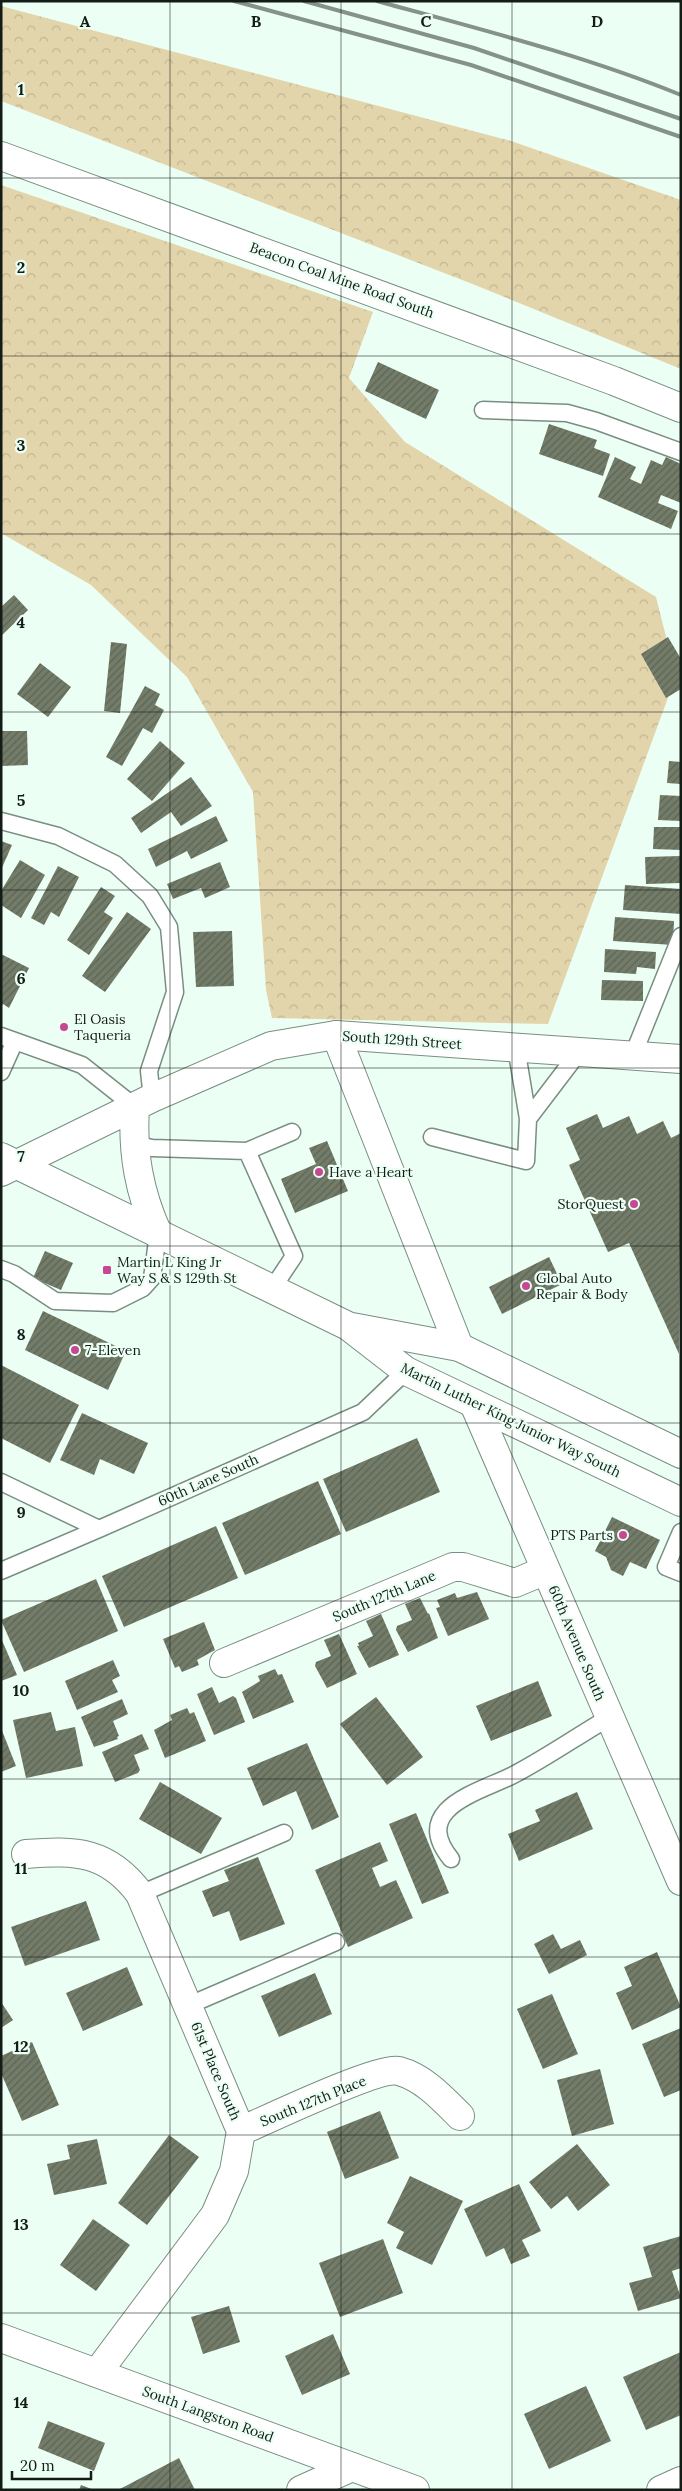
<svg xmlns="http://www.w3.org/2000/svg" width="682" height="2491" font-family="Lora,serif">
<defs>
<pattern id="forest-crowns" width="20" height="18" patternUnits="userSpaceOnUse" patternTransform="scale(1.25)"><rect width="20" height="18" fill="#e3d5ab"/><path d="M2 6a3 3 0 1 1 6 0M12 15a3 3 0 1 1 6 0" fill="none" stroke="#c2b692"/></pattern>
<pattern id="building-hatch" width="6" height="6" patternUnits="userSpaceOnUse" patternTransform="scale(1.25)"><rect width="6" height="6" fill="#737b69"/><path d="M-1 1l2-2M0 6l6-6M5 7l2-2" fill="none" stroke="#5d6455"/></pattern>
</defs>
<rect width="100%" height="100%" fill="#ecfff4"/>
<path fill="url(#forest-crowns)" d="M 1,6 L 511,141 L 681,200 L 681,369 L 475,285 L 1,101 Z
M 1,185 L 373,312 L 349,378 L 405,442 L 656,597 L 676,676 L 548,1024 L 272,1018 L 266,990 L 253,792 L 187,677 L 91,585 L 1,533 Z"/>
<path fill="url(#building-hatch)" d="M 378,362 L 439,390 L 426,419 L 365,391 Z
M 549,424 L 597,440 L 594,448 L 610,454 L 603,476 L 539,454 Z
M 615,457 L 636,467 L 630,479 L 641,484 L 651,460 L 662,465 L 666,457 L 681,464 L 681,503 L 661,495 L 658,503 L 678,511 L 671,529 L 598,497 Z
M 14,595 L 28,610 L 1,636 L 1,607 Z
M 668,637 L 681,659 L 681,689 L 666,698 L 641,654 Z
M 111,642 L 127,644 L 120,713 L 104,711 Z
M 40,663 L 71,687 L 48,717 L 17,694 Z
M 145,686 L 160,694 L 155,705 L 164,710 L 152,733 L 143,728 L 122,766 L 106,757 Z
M 1,731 L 27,731 L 28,765 L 1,766 Z
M 160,741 L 185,763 L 152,801 L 127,779 Z
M 669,761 L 681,762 L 681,784 L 667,783 Z
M 191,777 L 212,806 L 181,826 L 171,812 L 141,833 L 131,818 Z
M 660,795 L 681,796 L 681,821 L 658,820 Z
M 216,816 L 228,841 L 191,859 L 187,851 L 156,867 L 148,849 Z
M 654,827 L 681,827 L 681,850 L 653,849 Z
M 1,841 L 12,845 L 1,870 Z
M 681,856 L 681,883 L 646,884 L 645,857 Z
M 20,860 L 45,875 L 21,918 L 1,905 L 1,891 Z
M 220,862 L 230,887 L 205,898 L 201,888 L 173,899 L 167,884 Z
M 58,866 L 79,877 L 59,917 L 51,912 L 44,925 L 31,918 Z
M 625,885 L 681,889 L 681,914 L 623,910 Z
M 101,887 L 115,896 L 104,912 L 113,918 L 89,955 L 67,940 Z
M 127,912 L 151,929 L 105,992 L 82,976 Z
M 615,917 L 674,921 L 673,945 L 613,941 Z
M 232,931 L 234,986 L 196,987 L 193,932 Z
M 605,949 L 656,952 L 655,969 L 637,967 L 636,974 L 604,972 Z
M 1,954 L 29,968 L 9,1008 L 3,1004 L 1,1007 Z
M 602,980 L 643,981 L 643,1001 L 601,1000 Z
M 597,1114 L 603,1128 L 629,1116 L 637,1134 L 663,1121 L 671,1138 L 681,1133 L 679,1354 L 629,1243 L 608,1252 L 569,1165 L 580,1160 L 566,1128 Z
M 327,1141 L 348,1191 L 295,1213 L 281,1179 L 316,1164 L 309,1148 Z
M 45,1251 L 73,1263 L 61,1290 L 33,1278 Z
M 549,1257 L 562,1284 L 502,1314 L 489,1287 Z
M 43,1311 L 126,1351 L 108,1390 L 25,1350 Z
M 1,1365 L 79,1405 L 50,1463 L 1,1438 Z
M 82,1413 L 148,1443 L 134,1474 L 100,1459 L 94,1475 L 60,1460 Z
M 417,1438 L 440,1492 L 346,1532 L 323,1479 Z
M 318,1481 L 341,1534 L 245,1575 L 222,1523 Z
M 612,1517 L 660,1540 L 646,1569 L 630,1562 L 623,1576 L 611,1570 L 606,1557 L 595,1551 Z
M 216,1526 L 238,1578 L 124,1627 L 102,1576 Z
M 96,1579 L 118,1631 L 24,1672 L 1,1620 Z
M 477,1592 L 489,1619 L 448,1636 L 436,1608 L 440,1607 L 437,1600 L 455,1593 L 457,1598 Z
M 420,1598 L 428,1614 L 429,1613 L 438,1638 L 408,1652 L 396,1630 L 397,1626 L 412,1620 L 405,1604 Z
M 381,1614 L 399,1655 L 369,1668 L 357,1646 L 359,1646 L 358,1643 L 373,1636 L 366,1621 Z
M 204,1622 L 215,1650 L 197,1660 L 199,1665 L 182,1672 L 179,1666 L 175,1668 L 163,1639 Z
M 339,1634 L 357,1674 L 327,1688 L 315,1666 L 316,1662 L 331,1656 L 324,1640 Z
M 1,1638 L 17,1675 L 1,1681 Z
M 113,1660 L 120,1676 L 112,1680 L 118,1692 L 77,1710 L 65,1681 Z
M 275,1669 L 278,1675 L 282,1674 L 294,1702 L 253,1719 L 242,1692 L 260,1681 L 258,1676 Z
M 538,1681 L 552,1716 L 491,1741 L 476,1706 Z
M 212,1687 L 219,1703 L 233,1696 L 236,1698 L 245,1722 L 214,1735 L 197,1694 Z
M 376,1697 L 423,1757 L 387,1785 L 340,1724 Z
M 122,1699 L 128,1714 L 113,1721 L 119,1736 L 117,1737 L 118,1739 L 94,1747 L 81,1717 Z
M 187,1708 L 190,1714 L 194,1712 L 206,1741 L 165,1758 L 154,1730 L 172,1720 L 170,1715 Z
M 51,1712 L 56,1731 L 75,1727 L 83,1766 L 26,1778 L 13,1720 Z
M 1,1728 L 16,1766 L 1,1772 Z
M 142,1734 L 149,1749 L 134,1755 L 140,1770 L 138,1773 L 115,1782 L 102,1752 Z
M 307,1743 L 339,1817 L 312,1830 L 296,1791 L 263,1806 L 247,1768 Z
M 160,1782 L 222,1818 L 201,1854 L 139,1819 Z
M 577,1792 L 593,1829 L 519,1861 L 508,1834 L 540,1821 L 535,1810 Z
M 416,1813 L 449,1893 L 422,1904 L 389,1824 Z
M 380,1842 L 388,1861 L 372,1868 L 380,1887 L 396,1880 L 413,1918 L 348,1947 L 315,1870 Z
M 258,1857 L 285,1924 L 240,1941 L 229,1911 L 213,1917 L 202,1891 L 229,1881 L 224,1870 Z
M 86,1901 L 100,1940 L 25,1966 L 11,1927 Z
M 553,1934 L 561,1949 L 580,1940 L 587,1955 L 549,1974 L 534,1944 Z
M 657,1952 L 681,2007 L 632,2030 L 616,1993 L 632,1986 L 624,1967 Z
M 127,1967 L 143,2005 L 83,2031 L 66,1993 Z
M 315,1973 L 332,2014 L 279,2037 L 261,1996 Z
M 552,1994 L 578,2054 L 543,2069 L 517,2009 Z
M 1,2002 L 13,2020 L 1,2028 Z
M 681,2028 L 681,2090 L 664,2097 L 642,2044 Z
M 32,2042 L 59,2105 L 22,2121 L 1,2073 L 1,2056 Z
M 600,2069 L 614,2124 L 572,2136 L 557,2080 Z
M 380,2111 L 399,2158 L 345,2179 L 327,2132 Z
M 169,2135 L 199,2157 L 147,2225 L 118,2203 Z
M 97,2139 L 107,2184 L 54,2195 L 47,2164 L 70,2159 L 67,2145 Z
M 577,2144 L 610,2185 L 578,2211 L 567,2196 L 551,2209 L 529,2182 Z
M 410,2176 L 463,2201 L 432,2265 L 396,2248 L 404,2232 L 387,2223 Z
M 519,2184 L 541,2231 L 522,2240 L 530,2256 L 511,2264 L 504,2248 L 486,2257 L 464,2209 Z
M 93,2219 L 130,2245 L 96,2291 L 60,2265 Z
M 681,2236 L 681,2268 L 672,2271 L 681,2298 L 638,2311 L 629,2283 L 652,2277 L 643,2247 Z
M 383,2239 L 403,2293 L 340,2317 L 319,2263 Z
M 229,2306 L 240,2342 L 203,2354 L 191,2317 Z
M 333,2334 L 350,2374 L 302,2395 L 285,2356 Z
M 681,2352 L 681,2415 L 646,2430 L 623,2377 Z
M 586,2386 L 611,2441 L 549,2469 L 524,2414 Z
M 48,2421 L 105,2443 L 94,2471 L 38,2448 Z
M 179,2458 L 195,2490 L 118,2490 Z
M 81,2485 L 94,2490 L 79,2490 Z"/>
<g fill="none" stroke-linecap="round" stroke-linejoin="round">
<defs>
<path id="service" d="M 483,410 L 567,413 L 596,421 L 681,452
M 1,821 L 58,836 L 115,864 L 150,896 L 169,927 L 175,992 L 149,1071 L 152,1098
M 1,1036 L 82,1065 L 135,1107
M 516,1047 L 528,1119 L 579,1052
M 633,1055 L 681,936
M 1,1072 L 15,1041
M 432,1137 L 526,1161 L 528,1119
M 134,1144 L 152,1148 L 247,1151 L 292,1132
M 247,1151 L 294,1256 L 272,1289
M 1,1269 L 14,1274 L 55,1301 L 113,1303 L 143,1288 L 152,1278 L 158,1234
M 1,1482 L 99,1529 L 363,1412 L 406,1371
M 681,1532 L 666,1567 L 681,1573
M 1,1571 L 99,1529
M 451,1859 C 408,1806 485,1791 517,1773 C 549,1756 579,1735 610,1717
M 140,1894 L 284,1833
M 187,2006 L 336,1942"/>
<path id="minor" d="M 1,156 L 614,381 L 681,408
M 336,1035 L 459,1347
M 474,1404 L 681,1881
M 224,1663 L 453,1567 L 463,1567 L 515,1583 L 546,1570
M 26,1854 C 76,1850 108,1851 140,1894 L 241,2131 L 234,2171 L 215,2215 L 97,2373
M 241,2131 C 266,2120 379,2066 399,2071 C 424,2078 442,2098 460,2116
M 301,2490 L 352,2467
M 661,2490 L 681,2481"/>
<path id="tertiary" d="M 135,1107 C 132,1153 139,1192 158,1234
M 1,1172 L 152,1098 L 271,1046 L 336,1035 L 681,1059
M 1,2338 L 415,2490"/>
<path id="secondary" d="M 1,1157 L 348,1326 L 406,1371 L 681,1502
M 352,1327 L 459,1347 L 681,1454"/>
</defs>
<use href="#service" stroke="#798e82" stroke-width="19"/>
<use href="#minor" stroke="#798e82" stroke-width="30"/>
<use href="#tertiary" stroke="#798e82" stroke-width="30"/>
<use href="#secondary" stroke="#798e82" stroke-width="30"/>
<use href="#service" stroke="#fff" stroke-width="16"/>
<use href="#minor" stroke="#fff" stroke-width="28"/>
<use href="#tertiary" stroke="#fff" stroke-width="28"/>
<use href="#secondary" stroke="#fff" stroke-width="28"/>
<path stroke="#84928b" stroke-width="4" d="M 234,1 L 471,65 L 681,137
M 304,1 L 474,48 L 681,119
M 377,1 C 479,29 583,55 681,95"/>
</g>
<path fill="none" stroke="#141c18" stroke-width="1" stroke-opacity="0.55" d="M 170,1 L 170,2490M 341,1 L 341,2490M 512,1 L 512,2490M 1,178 L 681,178M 1,356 L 681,356M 1,534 L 681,534M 1,712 L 681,712M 1,890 L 681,890M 1,1068 L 681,1068M 1,1246 L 681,1246M 1,1423 L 681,1423M 1,1601 L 681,1601M 1,1779 L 681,1779M 1,1957 L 681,1957M 1,2135 L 681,2135M 1,2313 L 681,2313"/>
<g fill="#c64793" stroke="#ecfff4" stroke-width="2">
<circle cx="64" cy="1027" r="5"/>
<circle cx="319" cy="1172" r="5"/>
<circle cx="634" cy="1204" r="5"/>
<rect x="102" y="1265" width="10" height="10" rx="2.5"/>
<circle cx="526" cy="1286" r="5"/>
<circle cx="75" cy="1350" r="5"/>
<circle cx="623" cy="1535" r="5"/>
</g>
<g text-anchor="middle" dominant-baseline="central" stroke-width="4.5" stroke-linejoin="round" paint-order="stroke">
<g font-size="14" fill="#141c18" stroke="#ecfff4">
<text transform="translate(342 280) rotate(20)">Beacon Coal Mine Road South</text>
<text transform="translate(402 1040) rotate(4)">South 129th Street</text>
<text transform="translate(511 1420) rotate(26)">Martin Luther King Junior Way South</text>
<text transform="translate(208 1480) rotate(-24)">60th Lane South</text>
<text transform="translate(384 1596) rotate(-23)">South 127th Lane</text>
<text transform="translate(577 1643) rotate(67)">60th Avenue South</text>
<text transform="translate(216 2071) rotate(67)">61st Place South</text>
<text transform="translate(313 2101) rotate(-22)">South 127th Place</text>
<text transform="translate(208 2414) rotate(20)">South Langston Road</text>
</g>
<g font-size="14" fill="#141c18" stroke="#ecfff4" text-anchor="start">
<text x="74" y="1019">El Oasis<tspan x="74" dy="16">Taqueria</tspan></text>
<text x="329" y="1172">Have a Heart</text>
<text x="624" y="1204" text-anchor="end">StorQuest</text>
<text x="117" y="1262">Martin L King Jr<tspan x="117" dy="16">Way S &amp; S 129th St</tspan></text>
<text x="536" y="1278">Global Auto<tspan x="536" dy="16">Repair &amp; Body</tspan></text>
<text x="85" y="1350">7-Eleven</text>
<text x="613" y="1535" text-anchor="end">PTS Parts</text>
</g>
</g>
<g font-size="16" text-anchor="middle" font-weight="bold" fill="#141c18" stroke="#ecfff4" stroke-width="4.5" stroke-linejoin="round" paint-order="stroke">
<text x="85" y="27">A</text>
<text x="256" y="27">B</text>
<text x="426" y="27">C</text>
<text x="597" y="27">D</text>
<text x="21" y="95">1</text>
<text x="21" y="273">2</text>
<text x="21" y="451">3</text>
<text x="21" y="628">4</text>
<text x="21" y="806">5</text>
<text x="21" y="984">6</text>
<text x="21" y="1162">7</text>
<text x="21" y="1340">8</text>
<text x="21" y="1518">9</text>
<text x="21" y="1696">10</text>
<text x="21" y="1874">11</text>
<text x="21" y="2052">12</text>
<text x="21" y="2230">13</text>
<text x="21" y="2408">14</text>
</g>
<rect width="682" height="2491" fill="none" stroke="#141c18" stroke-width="5"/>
<path d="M12 2471v8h79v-8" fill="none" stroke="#141c18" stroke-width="2.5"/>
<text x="20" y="2471" font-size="15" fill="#141c18" stroke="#ecfff4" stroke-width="4" paint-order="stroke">20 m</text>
</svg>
